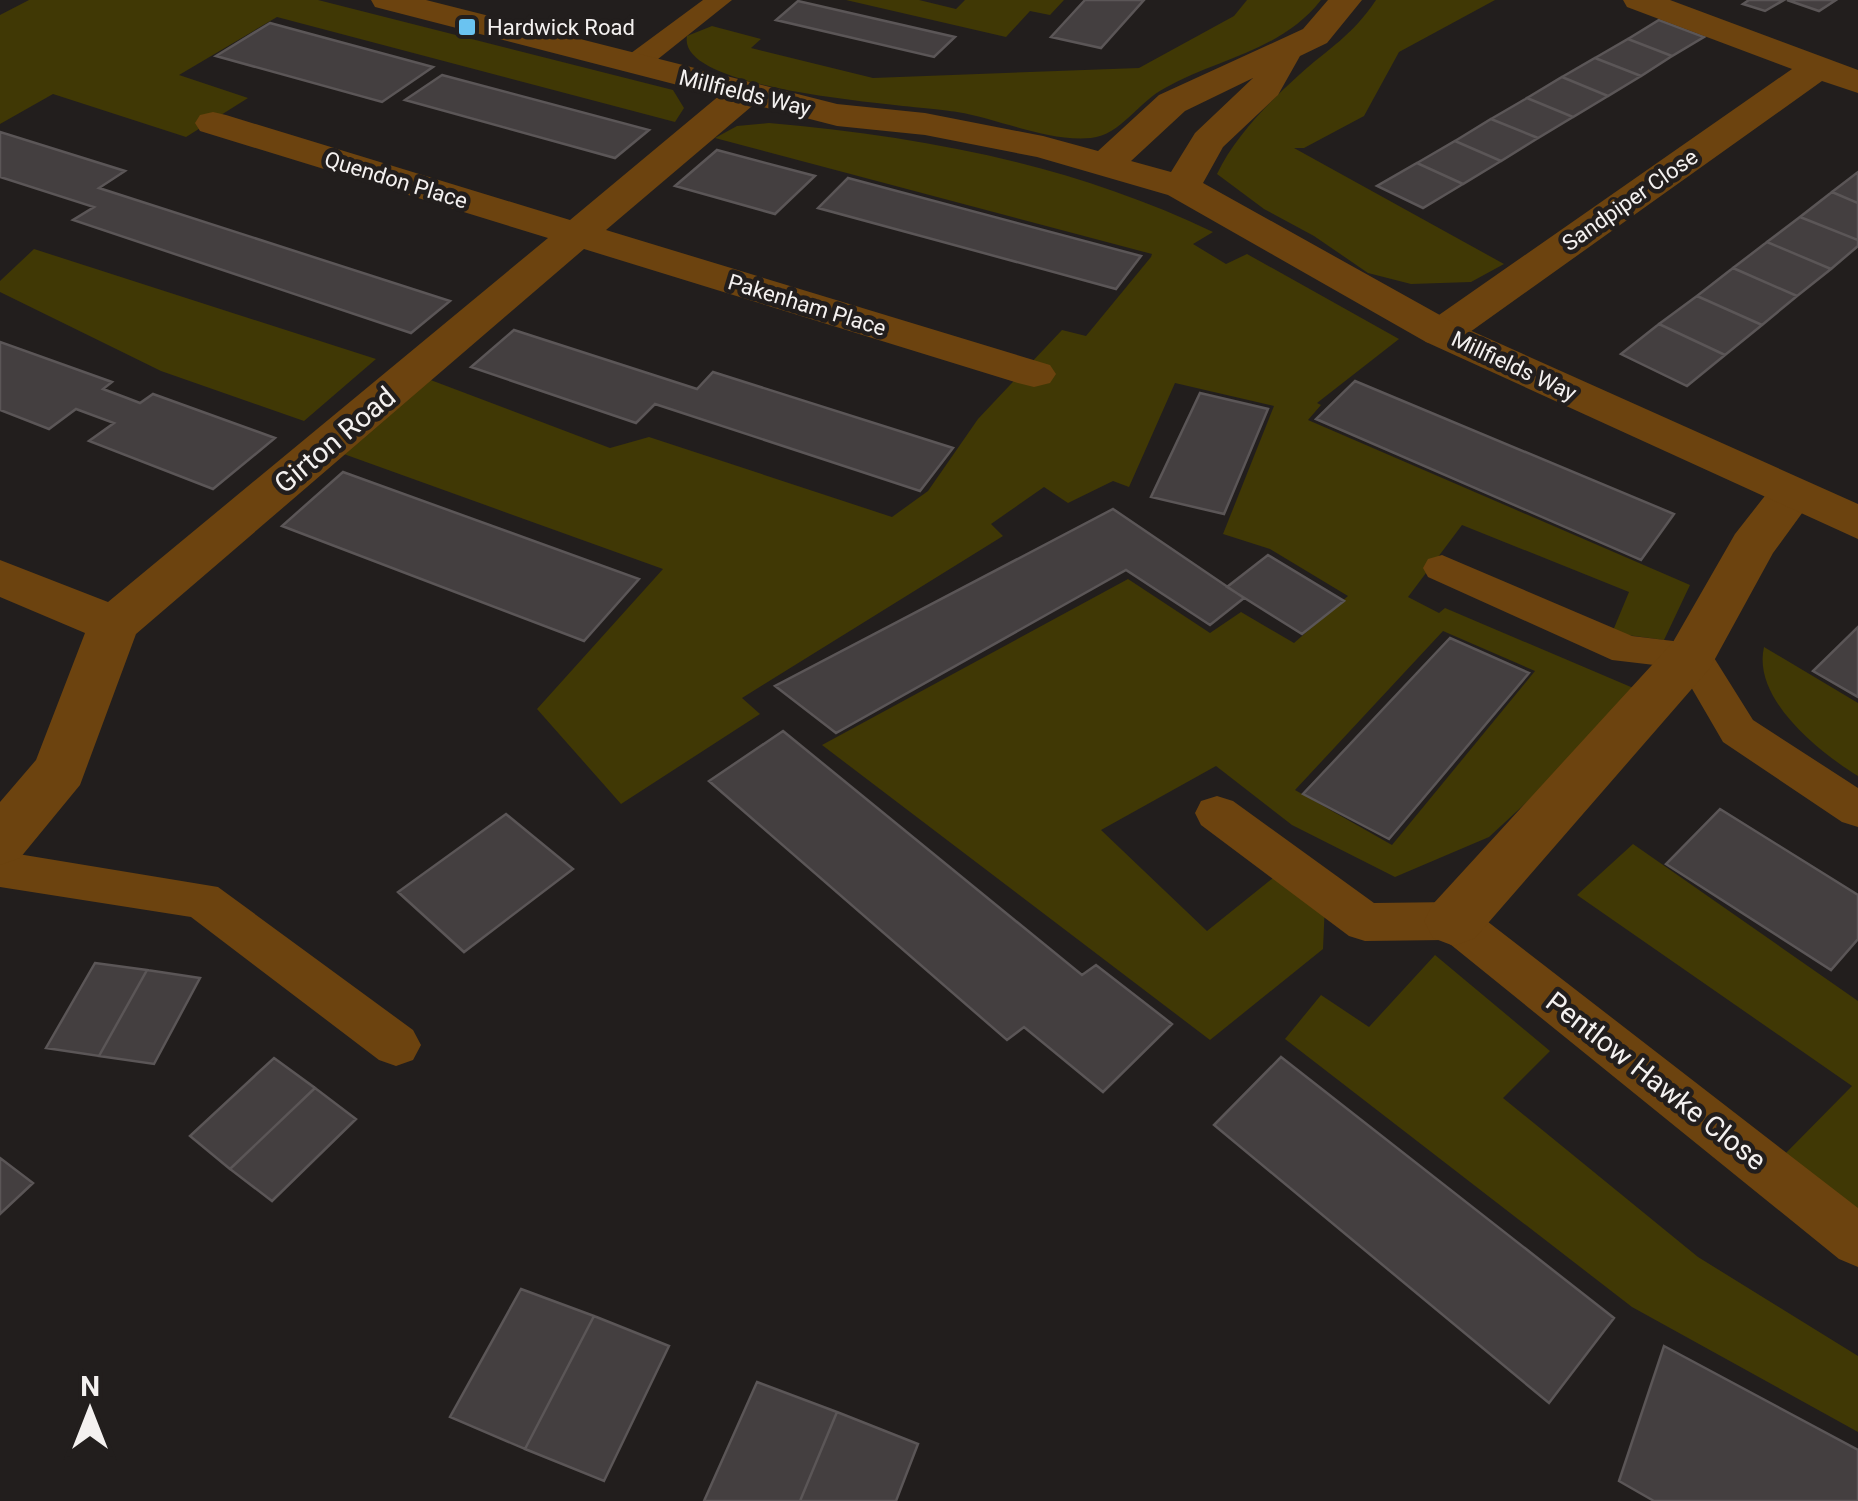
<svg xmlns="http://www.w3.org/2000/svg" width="1858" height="1501" font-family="Roboto,sans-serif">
<rect width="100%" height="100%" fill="#221e1d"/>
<path fill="#403805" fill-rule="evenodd" d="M 29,0 L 318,0 L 673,90 L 684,108 L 675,122 L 277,17 L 179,75 L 248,98 L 186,137 L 53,94 L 0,124 L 0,15 Z
M 846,0 L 919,0 L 956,9 L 965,0 L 1064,0 L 1050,15 L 1030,11 L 1006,37 Z
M 1247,0 L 1321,0 C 1281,51 1219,58 1165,88 C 1139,101 1121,135 1091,138 C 1047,142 1000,119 957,112 C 916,105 676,93 687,36 L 712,26 L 761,39 L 751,48 L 873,78 L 1139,68 L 1234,16 Z
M 1376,0 L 1495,0 L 1399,52 L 1364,116 L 1304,148 L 1294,148 L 1504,264 L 1471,282 L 1411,284 L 1368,273 L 1314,236 L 1264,209 L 1217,174 C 1234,138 1267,104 1299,75 C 1330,47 1351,37 1376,0 Z
M 769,123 C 925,137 1071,164 1213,232 L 1193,244 L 1226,264 L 1247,254 L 1399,339 L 1317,403 L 1321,405 L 1308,420 L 1690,585 L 1664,640 L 1612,633 L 1629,592 L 1462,525 L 1408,597 L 1439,613 L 1445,608 L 1645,693 L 1489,837 L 1395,877 L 1292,825 L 1216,766 L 1101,830 L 1207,931 L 1283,870 L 1325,903 L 1323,949 L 1210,1040 L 822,745 L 1128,579 L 1210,633 L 1241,612 L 1294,643 L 1348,596 L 1270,549 L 1223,534 L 1274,406 L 1175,383 L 1129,487 L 1113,481 L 1068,503 L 1044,487 L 991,524 L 1003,536 L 742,698 L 760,714 L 621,804 L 537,709 L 663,569 L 341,453 L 428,379 L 610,448 L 649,437 L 892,517 L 928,491 L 978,419 L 1062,330 L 1086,336 L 1151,257 L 1152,254 L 715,138 L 737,126 ZM 1443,631 L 1535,671 L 1392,845 L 1295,790 Z
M 34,249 L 376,359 L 304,421 L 161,371 L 0,292 L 0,281 Z
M 1764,647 L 1858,703 L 1858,776 C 1819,752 1752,699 1764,647 Z
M 1633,844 L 1858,1001 L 1858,1214 L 1783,1156 L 1852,1086 L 1577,895 Z
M 1435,955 L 1550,1051 L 1503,1098 L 1698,1257 L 1858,1356 L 1858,1432 L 1632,1307 L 1285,1039 L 1321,995 L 1369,1027 Z"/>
<path fill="#443f40" stroke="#5b5657" stroke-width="2.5" d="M 1085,0 L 1144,0 L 1101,48 L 1051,37 Z
M 1749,0 L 1784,0 L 1765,11 L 1743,4 Z
M 1787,0 L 1836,0 L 1819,11 Z
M 798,1 L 955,37 L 934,57 L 776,20 Z
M 1659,20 L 1704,37 L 1672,56 L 1628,39 Z
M 270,23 L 433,67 L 382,102 L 216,56 Z
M 1628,39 L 1672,56 L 1641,76 L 1595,58 Z
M 1595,58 L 1641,76 L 1608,96 L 1562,77 Z
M 442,75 L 649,130 L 615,158 L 405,100 Z
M 1562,77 L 1608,96 L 1573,117 L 1527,98 Z
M 1527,98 L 1573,117 L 1538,138 L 1491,119 Z
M 1491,119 L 1538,138 L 1501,161 L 1455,141 Z
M 0,132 L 125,171 L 99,188 L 450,301 L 411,333 L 73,220 L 94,207 L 0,177 Z
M 1455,141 L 1501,161 L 1463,184 L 1417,163 Z
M 717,150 L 815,176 L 775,214 L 675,186 Z
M 1417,163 L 1463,184 L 1423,208 L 1377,186 Z
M 1858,172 L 1858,203 L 1832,192 Z
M 848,178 L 1141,256 L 1116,289 L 818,208 Z
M 1832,192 L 1858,203 L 1858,240 L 1800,217 Z
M 1800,217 L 1858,240 L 1858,246 L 1831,269 L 1767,242 Z
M 1767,242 L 1831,269 L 1797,296 L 1733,268 Z
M 1733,268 L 1797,296 L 1762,325 L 1697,296 Z
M 1697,296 L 1762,325 L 1725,355 L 1659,324 Z
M 1659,324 L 1725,355 L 1687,386 L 1621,354 Z
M 514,330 L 697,389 L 713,372 L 953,448 L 920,491 L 655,404 L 636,423 L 471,367 Z
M 0,342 L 112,382 L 103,389 L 127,398 L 140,403 L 153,394 L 275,438 L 213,489 L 89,441 L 114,423 L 76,409 L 49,429 L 0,410 Z
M 1355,381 L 1674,514 L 1641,560 L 1316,419 Z
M 1200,393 L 1268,409 L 1224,514 L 1151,497 Z
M 343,472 L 639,579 L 584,641 L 282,526 Z
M 1113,509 L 1244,598 L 1210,625 L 1126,570 L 836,733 L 775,686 Z
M 1268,555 L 1344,601 L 1302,634 L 1227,587 Z
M 1858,627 L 1858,697 L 1813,671 Z
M 1450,638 L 1529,673 L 1389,839 L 1303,794 Z
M 783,731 L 1082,975 L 1096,965 L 1172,1024 L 1103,1092 L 1024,1027 L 1007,1040 L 709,781 Z
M 1720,809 L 1858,895 L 1858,939 L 1831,970 L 1666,864 Z
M 506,814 L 573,869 L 464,952 L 398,892 Z
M 95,963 L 147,970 L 99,1056 L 46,1048 Z
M 147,970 L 200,978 L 154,1064 L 99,1056 Z
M 1281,1057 L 1614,1318 L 1549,1403 L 1214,1125 Z
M 274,1058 L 315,1088 L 230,1169 L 190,1136 Z
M 315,1088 L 356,1119 L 272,1201 L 230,1169 Z
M 0,1158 L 33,1183 L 0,1214 Z
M 521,1289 L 594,1316 L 525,1449 L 450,1417 Z
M 594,1316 L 669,1346 L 604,1481 L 525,1449 Z
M 1664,1346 L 1858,1450 L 1858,1501 L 1654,1501 L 1619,1481 Z
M 757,1382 L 837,1412 L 800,1501 L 704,1501 Z
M 837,1412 L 918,1444 L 896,1501 L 800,1501 Z"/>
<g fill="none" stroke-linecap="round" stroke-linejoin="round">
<path fill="#6c430f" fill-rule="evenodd" d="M 703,0 L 732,0 L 643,71 L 623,71 L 620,65 L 623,59 Z
M 1442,555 L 1632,636 L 1706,645 L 1753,720 L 1858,788 L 1858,827 L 1842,822 L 1723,742 L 1680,668 L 1612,660 L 1428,577 L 1423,568 L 1428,559 Z
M 1217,796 L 1233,801 L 1374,903 L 1454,902 L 1470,908 L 1858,1208 L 1858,1267 L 1839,1259 L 1445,940 L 1365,941 L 1349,936 L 1201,825 L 1195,813 L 1201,801 Z
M 0,851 L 218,887 L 413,1030 L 421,1045 L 413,1060 L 396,1066 L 379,1060 L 191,917 L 0,887 Z"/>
<path fill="#6c430f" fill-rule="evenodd" d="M 1623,0 L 1670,0 L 1858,70 L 1858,93 L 1822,81 L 1456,342 L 1441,346 L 1426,342 L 1420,333 L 1426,324 L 1792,69 L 1627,7 Z
M 745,82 L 758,85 L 763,93 L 758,101 L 606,230 L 1050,365 L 1056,374 L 1050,383 L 1034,387 L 1018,383 L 584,249 L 136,634 L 80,785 L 20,858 L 0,865 L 0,802 L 36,760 L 85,633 L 0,597 L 0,560 L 108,602 L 548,238 L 200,131 L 195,123 L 200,115 L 213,112 L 226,115 L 570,220 L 732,85 Z
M 1792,479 L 1809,483 L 1816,494 L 1773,553 L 1710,668 L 1475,938 L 1454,946 L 1433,938 L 1424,921 L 1433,904 L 1673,642 L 1735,534 L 1775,483 Z"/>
<path fill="#6c430f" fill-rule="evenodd" d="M 371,0 L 426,0 L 837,104 L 925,113 L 1043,136 L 1098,151 L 1159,95 L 1303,29 L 1328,0 L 1362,0 L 1327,43 L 1300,56 L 1278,95 L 1223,147 L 1203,183 L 1456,324 L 1858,504 L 1858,539 L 1426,342 L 1168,195 L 1037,157 L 925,135 L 837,126 L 375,7 ZM 1253,78 L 1195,133 L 1171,172 L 1131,161 L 1185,111 Z"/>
</g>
<rect fill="#6ac3f1" stroke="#221e1d" stroke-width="4" x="457" y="17" width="20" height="20" rx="5"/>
<g text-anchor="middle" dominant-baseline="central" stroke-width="9" stroke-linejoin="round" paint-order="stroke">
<g font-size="22" fill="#f4f1f0" stroke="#221e1d" text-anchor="start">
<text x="487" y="27">Hardwick Road</text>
</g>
<g font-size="22" fill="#f4f1f0" stroke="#221e1d">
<text transform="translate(745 93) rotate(14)">Millfields Way</text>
<text transform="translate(396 180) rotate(17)">Quendon Place</text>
<text transform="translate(1630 200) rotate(-35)">Sandpiper Close</text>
<text transform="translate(807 305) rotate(17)">Pakenham Place</text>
<text transform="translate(1514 366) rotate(25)">Millfields Way</text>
</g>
<g font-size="28" fill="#f4f1f0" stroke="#221e1d">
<text transform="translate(335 440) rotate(-40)">Girton Road</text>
<text transform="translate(1656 1081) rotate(38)">Pentlow Hawke Close</text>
</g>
</g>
<g transform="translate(90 1411)" stroke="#221e1d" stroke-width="8" paint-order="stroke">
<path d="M0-8L18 38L0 25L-18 38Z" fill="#f4f1f0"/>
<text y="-15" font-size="28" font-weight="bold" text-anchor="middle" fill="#f4f1f0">N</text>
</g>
</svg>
